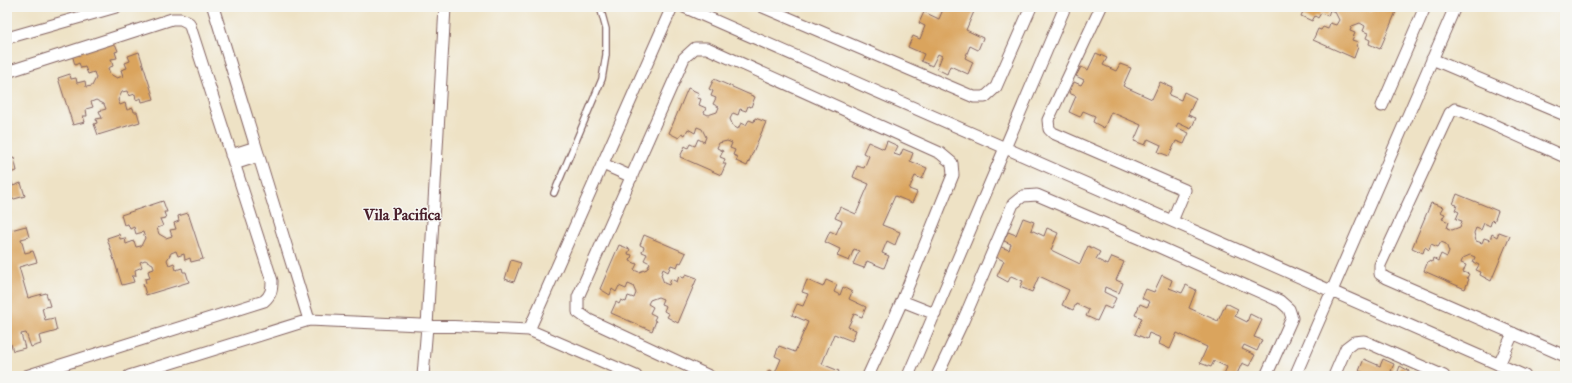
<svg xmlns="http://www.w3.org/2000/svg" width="1572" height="383" font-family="'IM FELL Double Pica',serif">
<rect width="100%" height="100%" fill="#f6f6f2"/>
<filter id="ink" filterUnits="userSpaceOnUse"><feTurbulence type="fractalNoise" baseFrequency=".025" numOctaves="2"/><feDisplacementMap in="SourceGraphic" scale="8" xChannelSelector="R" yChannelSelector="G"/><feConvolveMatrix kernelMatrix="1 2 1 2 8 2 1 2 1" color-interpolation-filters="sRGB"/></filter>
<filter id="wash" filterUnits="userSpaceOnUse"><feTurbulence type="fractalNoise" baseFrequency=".012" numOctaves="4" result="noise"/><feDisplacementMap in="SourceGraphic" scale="16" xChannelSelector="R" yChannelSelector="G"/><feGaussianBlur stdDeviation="0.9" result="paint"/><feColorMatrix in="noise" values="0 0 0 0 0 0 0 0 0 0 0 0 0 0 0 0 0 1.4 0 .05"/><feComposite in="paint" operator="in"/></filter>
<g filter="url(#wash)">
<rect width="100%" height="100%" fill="#eee2c5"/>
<g id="blocks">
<path fill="#daa45d" d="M 944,7 L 976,7 L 966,30 L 983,38 L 978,50 L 970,46 L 965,58 L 973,62 L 968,74 L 950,66 L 947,74 L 937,69 L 942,56 L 938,54 L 932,66 L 921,61 L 924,54 L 908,47 L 913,36 L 920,39 L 925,26 L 919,23 L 924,12 L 939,19 Z
M 1305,7 L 1365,7 L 1366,9 L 1371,12 L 1373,7 L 1379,8 L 1379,7 L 1398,7 L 1380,49 L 1369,44 L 1370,40 L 1366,38 L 1368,33 L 1363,31 L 1365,26 L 1360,23 L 1352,26 L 1350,31 L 1355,33 L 1352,40 L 1358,42 L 1356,46 L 1358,47 L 1354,58 L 1313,40 L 1318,29 L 1321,30 L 1323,27 L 1328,29 L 1330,23 L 1336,25 L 1339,20 L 1335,12 L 1330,10 L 1328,16 L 1321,13 L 1318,18 L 1315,16 L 1312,21 L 1301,16 Z
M 114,41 L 118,51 L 115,52 L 117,58 L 111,59 L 113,66 L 108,68 L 110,74 L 117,78 L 123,76 L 121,70 L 127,68 L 125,63 L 130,61 L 128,56 L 139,52 L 154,99 L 142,102 L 141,98 L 136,100 L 135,94 L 129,96 L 127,91 L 122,92 L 118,100 L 120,105 L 125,103 L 127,110 L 133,108 L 134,112 L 137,112 L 140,122 L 98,135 L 94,124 L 97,123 L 96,119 L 102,118 L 99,111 L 106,109 L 104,104 L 96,100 L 91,102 L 93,107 L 86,109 L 87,116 L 83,116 L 85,122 L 73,125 L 58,78 L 70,74 L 71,79 L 76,78 L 77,83 L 85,81 L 86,87 L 92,86 L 96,78 L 94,72 L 88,74 L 85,67 L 81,68 L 79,63 L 75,65 L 72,54 Z
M 1096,53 L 1107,58 L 1103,65 L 1116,71 L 1120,64 L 1131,68 L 1123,86 L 1152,99 L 1160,82 L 1172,87 L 1169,95 L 1181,100 L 1184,92 L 1196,98 L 1188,115 L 1196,118 L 1191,129 L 1178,123 L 1176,127 L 1189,133 L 1184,144 L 1176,141 L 1169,156 L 1158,152 L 1161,145 L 1148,139 L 1145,145 L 1134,141 L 1141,125 L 1111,112 L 1104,128 L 1093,122 L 1095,116 L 1083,111 L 1080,117 L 1069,112 L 1076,96 L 1069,93 L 1074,82 L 1081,85 L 1084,80 L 1076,76 L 1081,67 L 1088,70 Z
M 714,79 L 755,97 L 751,107 L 748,106 L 746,111 L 740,109 L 738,115 L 733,113 L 730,119 L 733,126 L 738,129 L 741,123 L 746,125 L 749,120 L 754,122 L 755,118 L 766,122 L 747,166 L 736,161 L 738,157 L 733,155 L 735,150 L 730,148 L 732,143 L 727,141 L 719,143 L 717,148 L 723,151 L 720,157 L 725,159 L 723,164 L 726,164 L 721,175 L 680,157 L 685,146 L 688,148 L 690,144 L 695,146 L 698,139 L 704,142 L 706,137 L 702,129 L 697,127 L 695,133 L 688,129 L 685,135 L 682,133 L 679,138 L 669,133 L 688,88 L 699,93 L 697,98 L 701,99 L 699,105 L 706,108 L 704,113 L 708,115 L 717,112 L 719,107 L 713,104 L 716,98 L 711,96 L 713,91 L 709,89 Z
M 887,141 L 898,146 L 894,154 L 900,156 L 903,149 L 913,153 L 910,161 L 927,168 L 922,179 L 915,176 L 909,189 L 917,192 L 912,203 L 895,196 L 882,225 L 900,232 L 895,245 L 887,241 L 882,253 L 889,256 L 884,268 L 867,261 L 864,268 L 853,264 L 859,251 L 854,249 L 849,261 L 837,256 L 840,249 L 825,242 L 830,231 L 836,234 L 842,221 L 835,218 L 840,207 L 856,214 L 869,184 L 853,177 L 857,166 L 864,168 L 869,156 L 863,153 L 868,142 L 884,149 Z
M 14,158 L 17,171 L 9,173 L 13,186 L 21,183 L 25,196 L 7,201 L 7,160 Z
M 1457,194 L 1498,211 L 1494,222 L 1492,220 L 1490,226 L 1484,223 L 1481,230 L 1476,228 L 1474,233 L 1476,241 L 1482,243 L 1484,238 L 1490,240 L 1492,234 L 1497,237 L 1499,232 L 1510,236 L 1491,281 L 1480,275 L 1481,272 L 1476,270 L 1479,265 L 1473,262 L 1475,257 L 1470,255 L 1463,258 L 1461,263 L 1466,265 L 1463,272 L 1469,274 L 1467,278 L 1469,279 L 1465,289 L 1424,271 L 1428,261 L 1432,262 L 1433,258 L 1438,261 L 1441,254 L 1447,257 L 1449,252 L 1446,244 L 1441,242 L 1438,247 L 1431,244 L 1429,250 L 1425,247 L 1423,253 L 1412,248 L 1431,203 L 1443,207 L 1440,212 L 1445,214 L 1442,219 L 1449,222 L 1447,228 L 1452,230 L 1460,227 L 1462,221 L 1456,219 L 1459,212 L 1455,210 L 1457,205 L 1453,204 Z
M 163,201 L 167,212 L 164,212 L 166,218 L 160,219 L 163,226 L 157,228 L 159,234 L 166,238 L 172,236 L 170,230 L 176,229 L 174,223 L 179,221 L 178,216 L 188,213 L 203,259 L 191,262 L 190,258 L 185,260 L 184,254 L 178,256 L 176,251 L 171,253 L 167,260 L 169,265 L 174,263 L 176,270 L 182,268 L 183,272 L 186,272 L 189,282 L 146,295 L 143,284 L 146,283 L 145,279 L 150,278 L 148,271 L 154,269 L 153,264 L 145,260 L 140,262 L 142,267 L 135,270 L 136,276 L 132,276 L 134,282 L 122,285 L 107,238 L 119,234 L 120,239 L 125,238 L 126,244 L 134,241 L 136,247 L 141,246 L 145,238 L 143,232 L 136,234 L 134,227 L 130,229 L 128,224 L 124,225 L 121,215 Z
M 1023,218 L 1034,222 L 1031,230 L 1044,236 L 1047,228 L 1058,233 L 1051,250 L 1080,264 L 1088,246 L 1100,252 L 1096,259 L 1108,265 L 1112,257 L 1124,262 L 1116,280 L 1123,283 L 1119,293 L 1105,287 L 1104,292 L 1116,298 L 1111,309 L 1104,306 L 1097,321 L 1086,316 L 1089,310 L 1076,304 L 1073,310 L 1062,305 L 1069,290 L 1039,276 L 1032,292 L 1020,287 L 1023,281 L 1011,276 L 1008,282 L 997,276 L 1004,261 L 996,257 L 1001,247 L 1009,250 L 1011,244 L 1004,241 L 1008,232 L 1016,235 Z
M 26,226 L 29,237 L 21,239 L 25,253 L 33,251 L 37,262 L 19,267 L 28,298 L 46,293 L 50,306 L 42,308 L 45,320 L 54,318 L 57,331 L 39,336 L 41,344 L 31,347 L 26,333 L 21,334 L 25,348 L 13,351 L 11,344 L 7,345 L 7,231 Z
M 644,235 L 686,253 L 681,263 L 679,262 L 677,267 L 671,265 L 668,272 L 663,269 L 661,275 L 664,283 L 669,285 L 671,279 L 677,282 L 679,276 L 684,278 L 686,274 L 697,278 L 678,323 L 667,317 L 669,314 L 664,311 L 666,306 L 661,304 L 663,299 L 658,297 L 650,300 L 648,304 L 653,307 L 650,313 L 656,316 L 654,320 L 656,321 L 652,331 L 611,313 L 616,302 L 619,304 L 621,300 L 626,302 L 628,296 L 634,298 L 636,293 L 633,286 L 628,284 L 626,289 L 619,286 L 616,292 L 612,289 L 610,295 L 600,289 L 619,245 L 630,249 L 628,254 L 632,255 L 630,261 L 637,264 L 634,270 L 639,272 L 647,269 L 650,263 L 644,260 L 647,254 L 642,252 L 644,247 L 640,245 Z
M 511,260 L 521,263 L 514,282 L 505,279 Z
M 1162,275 L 1172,280 L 1169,288 L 1182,293 L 1186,285 L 1196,290 L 1189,308 L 1218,321 L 1226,303 L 1238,309 L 1235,316 L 1247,322 L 1250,314 L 1262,320 L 1254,337 L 1262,340 L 1257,351 L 1244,345 L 1242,349 L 1255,355 L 1249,366 L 1242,363 L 1236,376 L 1230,376 L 1224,374 L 1227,367 L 1214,361 L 1211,367 L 1200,363 L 1207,347 L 1177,333 L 1170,349 L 1159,344 L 1161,338 L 1149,333 L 1147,339 L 1135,334 L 1142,318 L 1135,315 L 1140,304 L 1147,307 L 1150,302 L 1142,298 L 1146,289 L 1154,292 Z
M 807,280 L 823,287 L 826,280 L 837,285 L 834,292 L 840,295 L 843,287 L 852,292 L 849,299 L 866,307 L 862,317 L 854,314 L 848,327 L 856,330 L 852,341 L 834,334 L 822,364 L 839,371 L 837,376 L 766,376 L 769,370 L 775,373 L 781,359 L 775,356 L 779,346 L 795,352 L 808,322 L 792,315 L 797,304 L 803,306 L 808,294 L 802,292 Z
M 1364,359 L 1380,366 L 1383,359 L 1394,364 L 1391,371 L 1397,374 L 1400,366 L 1409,371 L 1407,376 L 1364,376 L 1365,373 L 1359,371 Z"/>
</g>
</g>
<g filter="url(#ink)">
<use href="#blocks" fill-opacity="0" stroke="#836361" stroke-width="1"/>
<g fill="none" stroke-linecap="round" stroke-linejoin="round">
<defs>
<path id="service" d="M 554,193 L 602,79 L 606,55 L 606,29 L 600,7"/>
<path id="minor" d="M 213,7 L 309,320
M 684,7 L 1525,376
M 763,7 L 974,97 L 985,97 L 996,87 L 1031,7
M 1101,7 L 1048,120 L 1049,129 L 1053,133 L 1185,190 L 1172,221
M 7,38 L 116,7
M 1432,59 L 1565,115
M 7,72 L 172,19 L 181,19 L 189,23 L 272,281 C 272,290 271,295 264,301 L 26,376
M 1382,106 L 1425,7
M 231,155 L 256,147
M 1565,157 L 1465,112 L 1455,109 L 1450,113 L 1380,265 L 1380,274 L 1386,278 L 1565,356
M 234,164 L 259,156
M 603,164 L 632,177
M 902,301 L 935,314
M 529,330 L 672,7
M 1499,365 L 1513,333
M 129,376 L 309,320 L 529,330 L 636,376
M 423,376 L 427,326 L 445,7
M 709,376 L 589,320 L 578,312 L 578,297 L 684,58 L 695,48 L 707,48 L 940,153 L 952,163 L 953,175 L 902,301 L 868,376
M 908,376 L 1065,7
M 937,376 L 963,321 L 1013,204 L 1023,196 L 1037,195 L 1157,246 L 1280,301 L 1289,309 L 1292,318 L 1266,376
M 1295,376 L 1455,7
M 1334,376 L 1346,348 L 1354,342 L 1364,341 L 1444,376"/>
</defs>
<use href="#service" stroke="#836361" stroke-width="8"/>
<use href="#minor" stroke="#836361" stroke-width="13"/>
<use href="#service" stroke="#fff" stroke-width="5.5"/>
<use href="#minor" stroke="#fff" stroke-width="11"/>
</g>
</g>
<g text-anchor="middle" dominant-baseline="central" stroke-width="3" stroke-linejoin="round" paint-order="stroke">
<g font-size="16" font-weight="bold" fill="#4a1f2b" stroke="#f6f6f2">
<text x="402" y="215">Vila Pacifica</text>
</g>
</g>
<rect width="1572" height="383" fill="none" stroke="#f6f6f2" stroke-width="24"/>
</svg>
